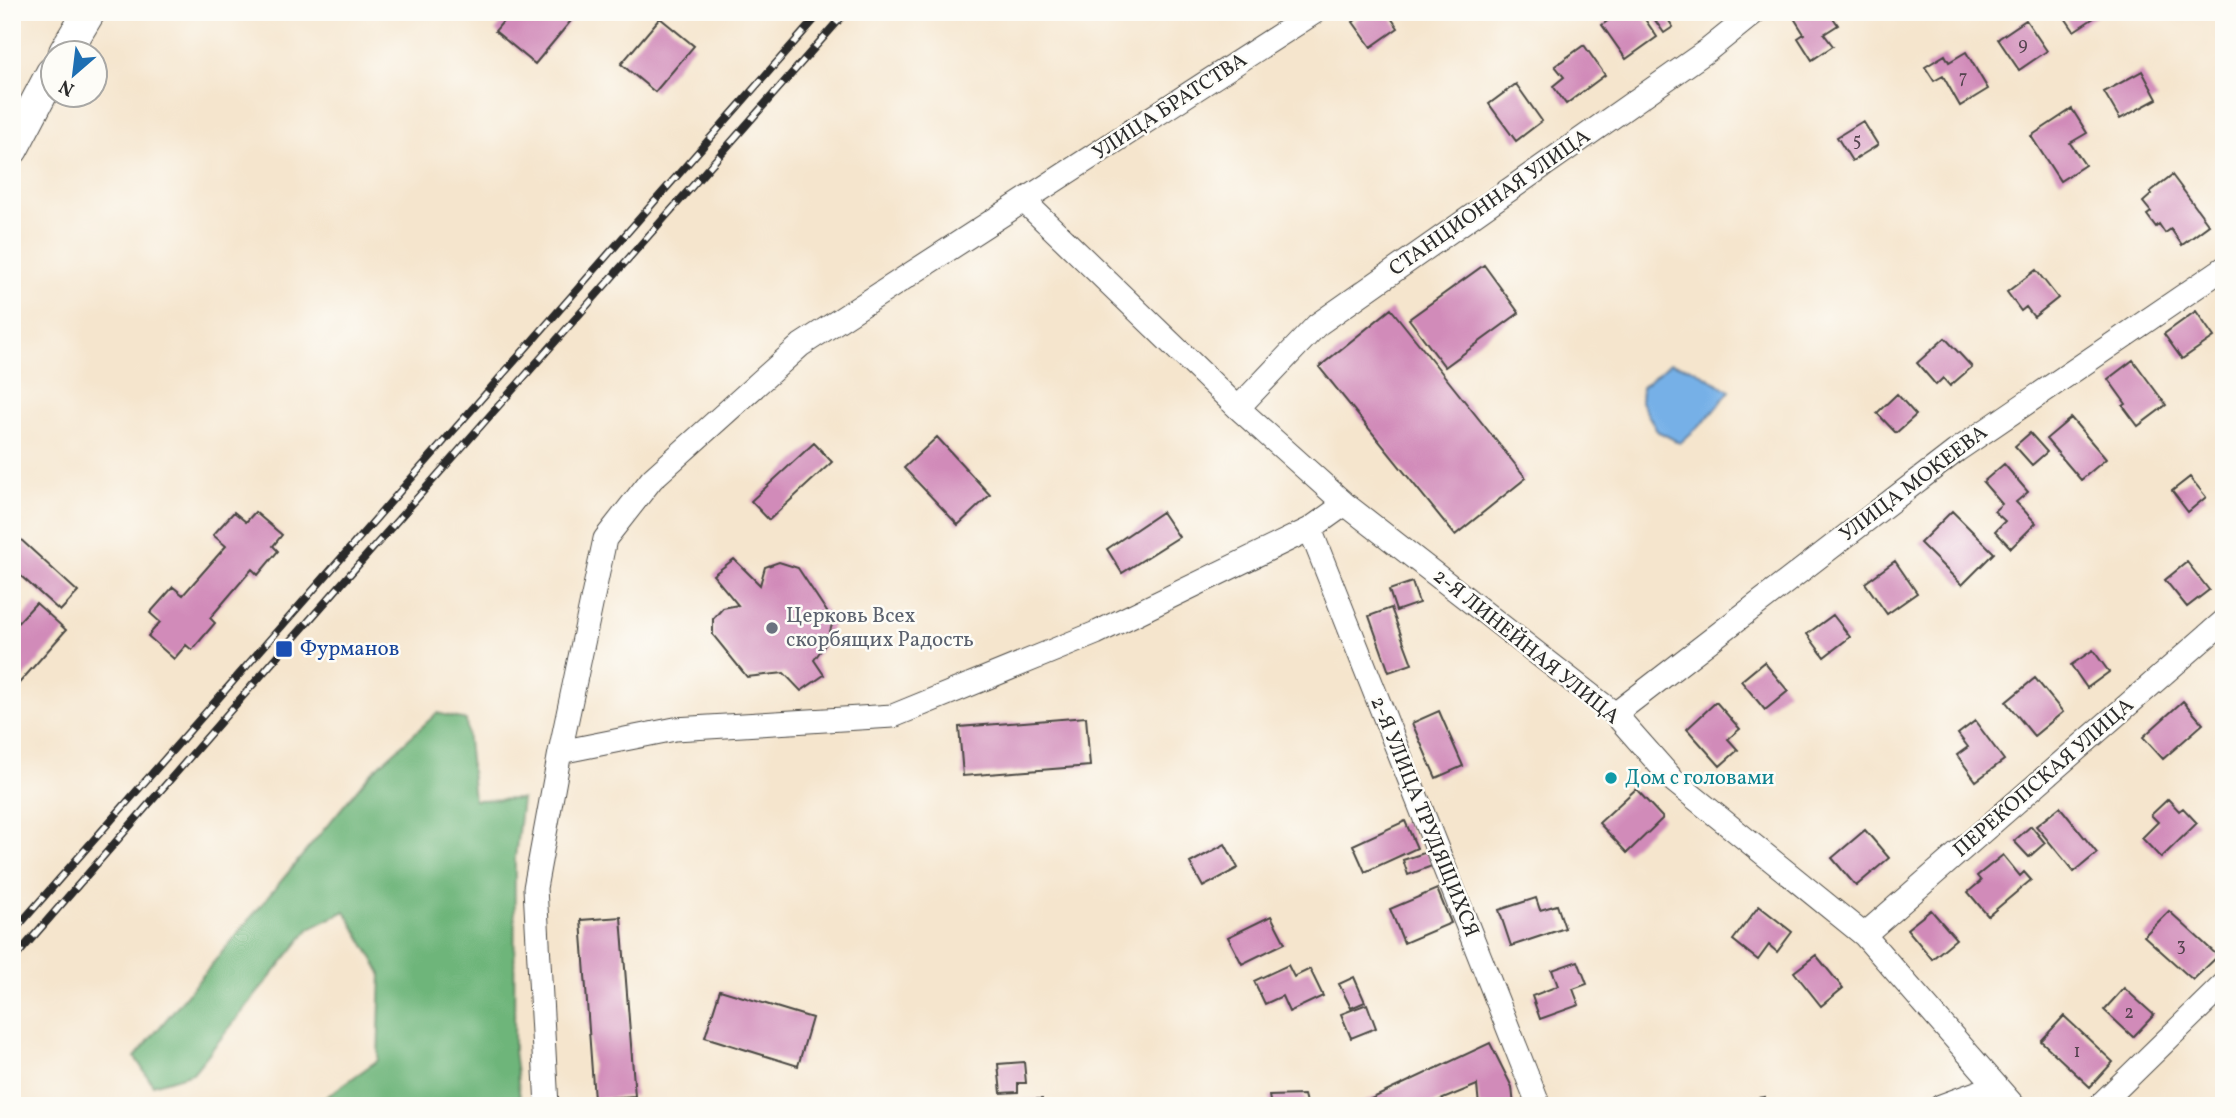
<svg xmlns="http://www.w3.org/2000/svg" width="2236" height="1118" font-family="Vollkorn,serif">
<rect width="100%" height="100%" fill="#fdfcf7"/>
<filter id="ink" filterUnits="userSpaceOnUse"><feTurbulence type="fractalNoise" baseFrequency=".0143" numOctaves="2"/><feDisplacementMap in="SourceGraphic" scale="14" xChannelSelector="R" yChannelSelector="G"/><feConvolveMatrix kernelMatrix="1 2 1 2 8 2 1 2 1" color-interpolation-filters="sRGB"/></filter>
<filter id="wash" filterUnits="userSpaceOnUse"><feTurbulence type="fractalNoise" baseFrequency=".00686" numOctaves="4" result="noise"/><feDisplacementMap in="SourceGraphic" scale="28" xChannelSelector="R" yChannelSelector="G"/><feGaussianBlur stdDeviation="1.57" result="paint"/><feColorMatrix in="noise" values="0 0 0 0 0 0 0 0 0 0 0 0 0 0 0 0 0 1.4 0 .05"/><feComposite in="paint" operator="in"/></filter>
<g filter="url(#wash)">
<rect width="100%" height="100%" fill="#f5e5cd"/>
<path fill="#6eb57a" stroke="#4c7052" stroke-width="2" d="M 437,713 L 466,720 L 474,800 L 522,799 L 515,858 L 514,1051 L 521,1106 L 304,1106 L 319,1102 L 378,1060 L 381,973 L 345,911 L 309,929 L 193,1073 L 153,1085 L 135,1057 L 370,774 Z"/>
<path fill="#76b0e7" stroke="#506e89" stroke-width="2" d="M 1670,363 L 1693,369 L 1730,391 L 1705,421 L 1680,443 L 1657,431 L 1641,402 L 1642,387 Z"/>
<g id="blocks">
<path fill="#d18bb9" d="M 511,12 L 571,12 L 575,16 L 535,64 L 495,31 Z
M 1366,12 L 1387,12 L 1398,28 L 1371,47 L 1353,22 Z
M 1620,12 L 1640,12 L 1657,37 L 1626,59 L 1602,25 Z
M 1658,12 L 1663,12 L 1673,27 L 1664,33 L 1652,16 Z
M 1803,12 L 1829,12 L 1838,25 L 1824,34 L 1833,46 L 1812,60 L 1798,38 L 1804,34 L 1794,18 Z
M 2061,12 L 2103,12 L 2074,31 Z
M 660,18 L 694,46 L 655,92 L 621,64 Z
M 2026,20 L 2047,51 L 2019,70 L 1998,39 Z
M 1584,45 L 1605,75 L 1566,104 L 1553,86 L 1564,77 L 1555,66 Z
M 1966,52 L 1988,89 L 1960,106 L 1943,76 L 1934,81 L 1925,67 L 1945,55 L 1949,62 Z
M 2142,71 L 2157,99 L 2120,119 L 2104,92 Z
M 1516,84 L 1542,121 L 1516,141 L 1489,104 Z
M 2072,109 L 2087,133 L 2070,143 L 2085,165 L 2060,181 L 2031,136 Z
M 1863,121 L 1878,145 L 1852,161 L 1837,137 Z
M 2172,175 L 2209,225 L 2182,245 L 2171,229 L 2165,233 L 2159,224 L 2156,227 L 2147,215 L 2151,212 L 2143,202 L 2152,194 L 2150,192 Z
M 1484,265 L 1519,313 L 1445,367 L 1409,319 Z
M 2036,270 L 2058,298 L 2034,317 L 2026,307 L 2021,311 L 2007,292 Z
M 1391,309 L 1526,478 L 1455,535 L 1319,367 Z
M 2196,311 L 2214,337 L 2182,359 L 2164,334 Z
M 1945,338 L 1972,367 L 1950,386 L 1943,378 L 1936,385 L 1917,363 Z
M 2133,360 L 2166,405 L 2138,426 L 2123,406 L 2126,404 L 2108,379 Z
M 1897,394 L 1916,415 L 1896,433 L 1877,413 Z
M 2071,418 L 2106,459 L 2081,480 L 2046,439 Z
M 2030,433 L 2047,452 L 2032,465 L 2015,446 Z
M 937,437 L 990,495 L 958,525 L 904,468 Z
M 814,443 L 832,462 L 769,520 L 751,501 Z
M 2004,464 L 2028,492 L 2016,502 L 2036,523 L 2011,548 L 1995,531 L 2005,521 L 1994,511 L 2002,504 L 1983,482 Z
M 2190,477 L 2206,497 L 2188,512 L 2172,491 Z
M 1952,511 L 1994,553 L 1962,585 L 1920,543 Z
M 234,512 L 246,522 L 255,512 L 282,535 L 273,546 L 278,551 L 258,575 L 252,569 L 210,618 L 215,623 L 192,650 L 186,645 L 174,659 L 148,636 L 160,622 L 150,613 L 173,587 L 183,595 L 226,546 L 213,535 Z
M 1162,512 L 1179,537 L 1122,573 L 1107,549 Z
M 18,537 L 78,592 L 60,611 L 12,568 L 12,543 Z
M 734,559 L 760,585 L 765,567 L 779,562 L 798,568 L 833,621 L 827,642 L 814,660 L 824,675 L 801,691 L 784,673 L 747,677 L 713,635 L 713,619 L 723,608 L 738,605 L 713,575 Z
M 1895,561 L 1917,593 L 1887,614 L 1865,583 Z
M 2187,562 L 2209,590 L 2187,607 L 2165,580 Z
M 1412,582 L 1419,603 L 1396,611 L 1389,590 Z
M 36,603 L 66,630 L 14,689 L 12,629 Z
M 1391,608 L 1412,664 L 1389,672 L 1369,616 Z
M 1833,615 L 1850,637 L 1824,657 L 1807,634 Z
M 2093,650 L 2109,672 L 2087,688 L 2071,665 Z
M 1764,662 L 1788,691 L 1765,710 L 1741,681 Z
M 2035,678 L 2063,712 L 2034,736 L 2006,702 Z
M 2183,701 L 2203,724 L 2163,759 L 2143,737 Z
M 1716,702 L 1740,729 L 1728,739 L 1738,750 L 1720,766 L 1687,729 Z
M 1439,711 L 1463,766 L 1436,778 L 1412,723 Z
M 1086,717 L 1090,766 L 963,776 L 959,727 Z
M 1975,721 L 2004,760 L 1976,781 L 1957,755 L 1968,747 L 1958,734 Z
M 1636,789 L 1663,818 L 1627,853 L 1599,823 Z
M 2168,799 L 2179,811 L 2183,808 L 2197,823 L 2161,858 L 2142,838 L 2158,822 L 2151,815 Z
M 2060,807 L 2097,853 L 2074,872 L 2036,826 Z
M 1405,821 L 1417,848 L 1365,872 L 1353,845 Z
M 2031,826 L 2045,843 L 2029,857 L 2014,841 Z
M 1865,830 L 1889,858 L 1856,886 L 1832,858 Z
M 1225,844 L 1238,868 L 1203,887 L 1190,863 Z
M 1427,852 L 1432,866 L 1408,875 L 1403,860 Z
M 2003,855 L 2020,876 L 2024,872 L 2031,880 L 1988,916 L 1968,892 L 1981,881 L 1977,876 Z
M 1437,889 L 1451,923 L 1404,943 L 1390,909 Z
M 1536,898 L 1540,910 L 1557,905 L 1565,928 L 1511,946 L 1499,910 Z
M 1759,906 L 1792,932 L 1777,952 L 1769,945 L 1758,960 L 1733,940 Z
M 1931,910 L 1956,939 L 1932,959 L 1907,929 Z
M 2169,911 L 2218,956 L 2193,980 L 2144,936 Z
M 1271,916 L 1285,943 L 1242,964 L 1228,937 Z
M 621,917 L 635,1096 L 594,1099 L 581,920 Z
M 1816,955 L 1843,988 L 1821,1006 L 1794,972 Z
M 1578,961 L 1587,984 L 1573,989 L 1579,1005 L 1540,1019 L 1532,996 L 1558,986 L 1552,970 Z
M 1288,965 L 1294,977 L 1310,969 L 1323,996 L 1289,1012 L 1282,996 L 1265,1004 L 1254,981 Z
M 1354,977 L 1365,1002 L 1351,1008 L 1339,984 Z
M 2124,988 L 2154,1015 L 2133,1037 L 2104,1010 Z
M 720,990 L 812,1018 L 798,1066 L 705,1037 Z
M 1367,1004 L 1376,1028 L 1351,1038 L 1341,1014 Z
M 2064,1016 L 2113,1062 L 2090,1087 L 2041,1041 Z
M 1490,1043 L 1512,1087 L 1514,1106 L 1479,1106 L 1477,1085 L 1426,1106 L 1356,1106 Z
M 1024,1062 L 1026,1083 L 1018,1083 L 1018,1092 L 1001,1093 L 998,1064 Z
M 1304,1095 L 1307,1106 L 1271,1106 L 1269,1096 Z
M 1765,1097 L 1766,1106 L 1744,1106 L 1743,1100 Z
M 1042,1099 L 1042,1106 L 1018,1106 L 1017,1100 Z"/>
</g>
</g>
<g filter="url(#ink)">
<use href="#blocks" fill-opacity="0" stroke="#494743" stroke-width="2"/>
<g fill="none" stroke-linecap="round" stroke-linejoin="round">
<defs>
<path id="minor" d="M 1024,201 L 1238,408 L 1345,504 L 1615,714 L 1674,781 L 1864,935 L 2014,1106
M 1238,408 L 1317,325 L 1708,50 L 1755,12
M 1310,529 L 1539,1106
M 1615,714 L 1956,451 L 2224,268
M 560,752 L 675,729 L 893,716 L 1096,633 L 1310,529 L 1345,504
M 1864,935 L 2224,621
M 547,1106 L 535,888 L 560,752 L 605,539 L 652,479 L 801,345 L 1315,12
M 1941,1106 L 1995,1086
M 2099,1106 L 2224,984"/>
<path id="secondary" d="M 65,52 L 89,12
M 12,149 L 52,73"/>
</defs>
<use href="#minor" stroke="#494743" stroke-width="25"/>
<use href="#secondary" stroke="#494743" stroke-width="34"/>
<use href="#minor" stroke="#fff" stroke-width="23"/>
<use href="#secondary" stroke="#fff" stroke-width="32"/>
<defs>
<path id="rail" d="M 12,933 L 821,12
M 12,961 L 284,649 L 846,12"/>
</defs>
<use href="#rail" stroke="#2b2b2b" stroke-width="8"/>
<use href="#rail" stroke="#fdfcf7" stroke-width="5" stroke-dasharray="16" stroke-linecap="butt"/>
</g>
</g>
<circle fill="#6b7280" stroke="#fdfcf7" stroke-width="2.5" cx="772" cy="628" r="7"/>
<rect fill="#1a4fb4" stroke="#fdfcf7" stroke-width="2.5" x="275" y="640" width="18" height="18" rx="3.5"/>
<circle fill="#0f9aa8" stroke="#fdfcf7" stroke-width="2.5" cx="1611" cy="778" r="7"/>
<g text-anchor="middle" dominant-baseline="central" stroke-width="5" stroke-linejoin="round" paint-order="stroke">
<g font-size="18" fill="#54434e">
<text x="2023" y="45">9</text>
<text x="1963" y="78">7</text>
<text x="1857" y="141">5</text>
<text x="2181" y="946">3</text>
<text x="2129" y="1013">2</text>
<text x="2077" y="1052">1</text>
</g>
<g font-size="21" fill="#2b2b2b" stroke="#fdfcf7">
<text transform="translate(1170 107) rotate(-33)">УЛИЦА БРАТСТВА</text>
<text transform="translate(1490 203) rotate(-35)">СТАНЦИОННАЯ УЛИЦА</text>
<text transform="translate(1914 484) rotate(-37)">УЛИЦА МОКЕЕВА</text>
<text transform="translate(1526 647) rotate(39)">2-Я ЛИНЕЙНАЯ УЛИЦА</text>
<text transform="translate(2044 778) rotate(-41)">ПЕРЕКОПСКАЯ УЛИЦА</text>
<text transform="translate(1424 817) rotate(68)">2-Я УЛИЦА ТРУДЯЩИХСЯ</text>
</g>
<g font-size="21" fill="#5b616d" stroke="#fdfcf7" text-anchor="start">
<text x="786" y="616">Церковь Всех<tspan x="786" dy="24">скорбящих Радость</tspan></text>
</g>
<g font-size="21" fill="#164399" stroke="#fdfcf7" text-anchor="start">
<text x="300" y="649">Фурманов</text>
</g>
<g font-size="21" fill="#0d838f" stroke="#fdfcf7" text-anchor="start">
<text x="1625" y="778">Дом с головами</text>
</g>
</g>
<rect width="2236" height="1118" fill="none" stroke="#fdfcf7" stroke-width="42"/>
<g transform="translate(74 74) rotate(208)"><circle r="33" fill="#fdfcf7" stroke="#a9a8a5" stroke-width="2"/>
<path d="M0-5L12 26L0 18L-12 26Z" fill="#1f6fb2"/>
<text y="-10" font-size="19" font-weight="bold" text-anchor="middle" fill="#2b2b2b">N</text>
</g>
</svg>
